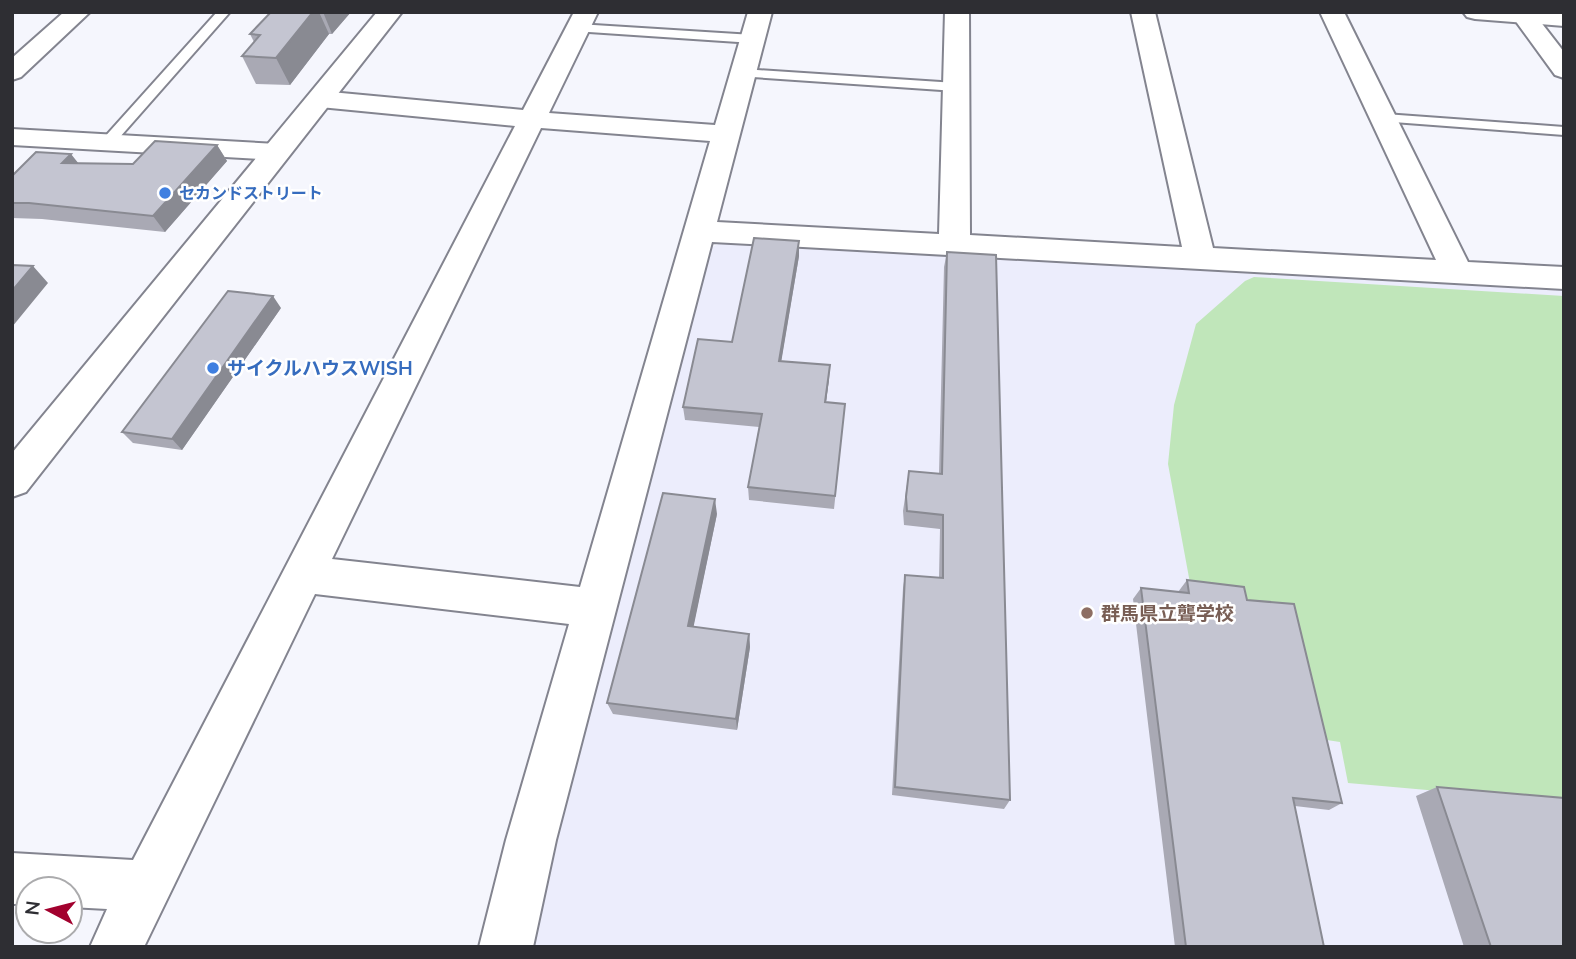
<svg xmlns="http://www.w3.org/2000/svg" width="1576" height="959" font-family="Mulish,'Noto Sans JP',sans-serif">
<rect width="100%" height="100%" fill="#f5f6fd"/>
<path fill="#ecedfc" d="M 723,242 L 1564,289 L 1564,947 L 526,947 L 708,249 Z"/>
<path fill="#c0e6ba" d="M 1254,277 L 1564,296 L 1564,802 L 1348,783 L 1340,742 L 1320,739 L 1244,605 L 1190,583 L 1168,464 L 1174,405 L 1196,324 L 1245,281 Z"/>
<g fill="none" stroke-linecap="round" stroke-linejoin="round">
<defs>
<path id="lane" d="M 217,12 L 230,12 L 112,146 L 102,146 L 102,140 Z
M 578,24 L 753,35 L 759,39 L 753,43 L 574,31 L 572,28 Z
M 743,69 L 956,83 L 963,87 L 956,91 L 738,76 L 737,73 Z
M 1385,114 L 1564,127 L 1564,135 L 1380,121 L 1378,118 Z"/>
<path id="street" d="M 64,12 L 90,12 L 21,77 L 12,80 L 12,58 Z
M 574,12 L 598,12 L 549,113 L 715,125 L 748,12 L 772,12 L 717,222 L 939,234 L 945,12 L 969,12 L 970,235 L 1182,247 L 1131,12 L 1155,12 L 1213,248 L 1436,260 L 1320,12 L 1344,12 L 1468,262 L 1564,267 L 1564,289 L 712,242 L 556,840 L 533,947 L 479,947 L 506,840 L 569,624 L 315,594 L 144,947 L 90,947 L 107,909 L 70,907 L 70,889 L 28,889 L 28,904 L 12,904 L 12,853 L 133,860 L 515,126 L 320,107 L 311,105 L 307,99 L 311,93 L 320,91 L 523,110 ZM 541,128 L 710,141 L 580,587 L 332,559 Z
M 1515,12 L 1533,12 L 1564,52 L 1564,78 L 1555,75 L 1512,16 Z
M 12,129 L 277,144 L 287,146 L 291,152 L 287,158 L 277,160 L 12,145 Z"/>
<path id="secondary" d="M 377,12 L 402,12 L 26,492 L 12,497 L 12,453 Z
M 1463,12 L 1564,12 L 1564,26 L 1475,19 L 1467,17 Z"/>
</defs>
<use href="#lane" stroke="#83848f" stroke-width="4"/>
<use href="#street" stroke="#83848f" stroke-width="4"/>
<use href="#secondary" stroke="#83848f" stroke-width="4"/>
<use href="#lane" fill="#fff" fill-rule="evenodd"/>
<use href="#street" fill="#fff" fill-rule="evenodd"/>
<use href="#secondary" fill="#fff" fill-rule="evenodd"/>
</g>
<path fill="#a9a9b4" d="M 271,12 L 351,12 L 332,34 L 329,34 L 290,85 L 256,84 L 242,56 L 254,42 L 250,34 Z
M 217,145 L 227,161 L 165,232 L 42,219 L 12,218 L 12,176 L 78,163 L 133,164 Z
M 799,241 L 799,256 L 781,361 L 829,379 L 826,403 L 845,404 L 834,509 L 749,500 L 748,487 L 759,427 L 685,420 L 683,407 L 732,342 Z
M 947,252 L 1010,800 L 1004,809 L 892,795 L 903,588 L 905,575 L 939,578 L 940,529 L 904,525 L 903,511 L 909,471 L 939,474 L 944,267 Z
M 281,308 L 182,450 L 133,443 L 122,432 Z
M 717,514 L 693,627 L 749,634 L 750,647 L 737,730 L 613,714 L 607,703 Z
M 1187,580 L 1247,600 L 1342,803 L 1329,810 L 1295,806 L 1324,947 L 1175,947 L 1133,599 L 1141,588 L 1178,592 Z
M 1437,787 L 1564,947 L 1464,947 L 1416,796 Z"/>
<path fill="#898a92" d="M 313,12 L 319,12 L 329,34 L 290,85 L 276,58 Z
M 323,12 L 351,12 L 332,34 Z
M 217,145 L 227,161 L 165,232 L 153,216 Z
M 71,154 L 83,169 L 62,163 Z
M 799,241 L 799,256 L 779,375 L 779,361 Z
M 33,266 L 48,283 L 12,327 L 12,291 Z
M 273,296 L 281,308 L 182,450 L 172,439 Z
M 830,365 L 829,379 L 824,416 L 825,402 Z
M 715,499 L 717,514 L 691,639 L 688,626 Z
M 749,634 L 750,647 L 737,730 L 736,719 Z"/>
<path fill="#c4c5d1" stroke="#898a92" stroke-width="2" d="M 271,12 L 313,12 L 276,58 L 242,56 L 260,35 L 250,34 Z
M 155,141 L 217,145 L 153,216 L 29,203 L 12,203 L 12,176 L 36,152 L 71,154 L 62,163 L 133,164 Z
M 754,238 L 799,241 L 779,361 L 830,365 L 825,402 L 845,404 L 835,496 L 748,487 L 762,414 L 683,407 L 698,339 L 732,342 Z
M 947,252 L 996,255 L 1010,800 L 895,787 L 905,575 L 943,578 L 943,515 L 907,511 L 906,497 L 909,471 L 942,474 Z
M 12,265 L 33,266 L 12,291 Z
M 228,291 L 273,296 L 172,439 L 122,432 Z
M 663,493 L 715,499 L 688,626 L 749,634 L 736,719 L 607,703 Z
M 1187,580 L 1244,587 L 1247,600 L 1294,604 L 1342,803 L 1293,798 L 1324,947 L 1186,947 L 1141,588 L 1189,593 Z
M 1437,787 L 1564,798 L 1564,947 L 1491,947 Z"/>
<g fill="#3f7fe0" stroke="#fff" stroke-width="2.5">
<circle cx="165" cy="193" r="7"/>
<circle cx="213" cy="368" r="7"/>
</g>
<circle fill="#8d6e63" stroke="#fff" stroke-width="2.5" cx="1087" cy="613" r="7"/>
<g text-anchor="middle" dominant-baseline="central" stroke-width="5" stroke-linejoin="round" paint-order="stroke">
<g font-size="16" font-weight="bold" fill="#366cbe" stroke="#fff" text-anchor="start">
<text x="179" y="193">セカンドストリート</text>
</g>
<g font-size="19" font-weight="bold" fill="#366cbe" stroke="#fff" text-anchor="start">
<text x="227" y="368">サイクルハウスWISH</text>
</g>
<g font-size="19" font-weight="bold" fill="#785e54" stroke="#fff" text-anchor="start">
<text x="1101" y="613">群馬県立聾学校</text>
</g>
</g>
<rect width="1576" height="959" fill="none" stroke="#2e2e33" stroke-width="28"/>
<g transform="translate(49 910) rotate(277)"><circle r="33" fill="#ffffff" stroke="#ababad" stroke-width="2"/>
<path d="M0-5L12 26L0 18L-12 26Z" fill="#a2012e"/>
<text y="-10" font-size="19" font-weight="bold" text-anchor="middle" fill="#2e2e33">N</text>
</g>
</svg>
